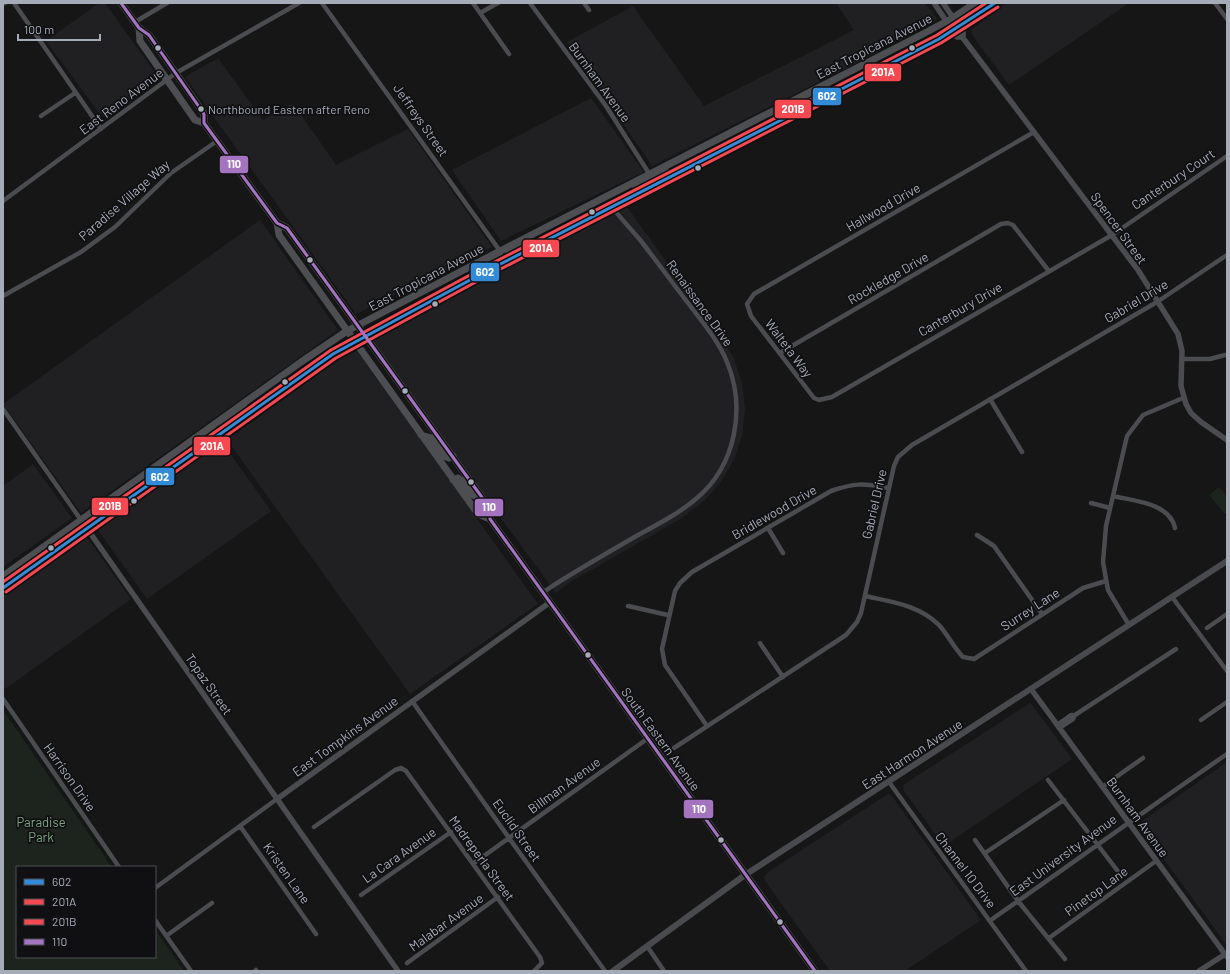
<svg xmlns="http://www.w3.org/2000/svg" width="1230" height="974" font-family="Barlow,sans-serif">
<rect width="100%" height="100%" fill="#161616"/>
<path fill="#202022" d="M 99,3 L 105,3 L 158,77 L 102,117 L 46,41 Z
M 836,3 L 925,3 L 937,19 L 874,54 L 652,166 L 567,42 L 633,6 L 704,106 L 854,30 Z
M 1007,3 L 1129,3 L 1009,85 L 972,35 L 971,30 Z
M 218,58 L 263,120 L 293,103 L 336,165 L 408,129 L 492,247 L 356,314 L 185,77 Z
M 591,98 L 644,172 L 501,241 L 452,170 Z
M 627,207 L 724,341 L 734,359 L 742,383 L 745,409 L 742,436 L 734,460 L 720,483 L 705,500 L 682,518 L 572,581 L 556,593 L 375,347 L 374,337 Z
M 260,220 L 338,330 L 81,513 L 3,404 Z
M 357,351 L 538,604 L 410,694 L 227,440 L 341,358 Z
M 222,442 L 271,511 L 147,599 L 98,530 Z
M 33,464 L 72,518 L 3,567 L 3,486 Z
M 86,536 L 131,599 L 5,689 L 3,686 L 3,596 Z
M 1030,703 L 1033,706 L 1072,759 L 944,846 L 904,791 L 903,785 Z
M 1227,762 L 1227,943 L 1226,944 L 1138,824 Z
M 888,794 L 892,796 L 981,920 L 905,971 L 830,971 L 765,881 L 764,877 L 768,872 Z"/>
<path fill="#1c241d" d="M 1218,488 C 1229,491 1227,503 1227,513 L 1224,513 L 1209,495 Z
M 3,710 L 112,867 L 17,867 L 17,957 L 155,957 L 155,929 L 184,971 L 3,971 Z"/>
<g fill="none" stroke-linecap="round" stroke-linejoin="round">
<path stroke="#4a4c4f" stroke-width="4.5" d="M 14,3 L 101,129
M 322,3 L 500,251
M 473,3 L 509,54
M 530,3 L 606,106 L 650,175
M 584,3 L 589,10
M 1215,3 L 1227,19
M 3,4 L 5,3
M 480,13 L 498,3
M 135,22 L 167,3
M 41,116 L 75,93
M 1034,132 L 754,294 L 747,304 L 751,316 L 814,398 L 819,400 L 832,397 L 1112,235 L 1227,156
M 3,201 L 176,73 L 299,3
M 3,296 L 81,252 L 115,227 L 171,173 L 217,141
M 780,353 L 1001,224 L 1008,223 L 1013,225 L 1048,270
M 1182,359 L 1210,359 L 1225,355
M 990,399 L 1022,452
M 3,409 L 81,520
M 1113,496 C 1134,501 1170,503 1175,528
M 1091,503 L 1110,508
M 768,528 L 783,553
M 977,535 L 994,546 L 1042,614
M 542,593 C 573,572 606,554 638,535 C 658,524 680,513 697,498 C 736,465 746,408 727,362 C 719,342 704,324 691,307 C 674,285 658,263 641,241 C 632,230 621,219 612,207
M 865,596 C 892,602 919,605 939,625 C 948,635 954,648 963,657 L 974,659 L 1083,588 L 1106,581
M 1172,597 L 1227,671
M 628,606 L 668,615
M 1129,625 L 1108,590 L 1103,562 L 1106,526 L 1127,436 L 1143,415 L 1183,398
M 1207,628 L 1227,614
M 760,643 L 783,677
M 3,699 L 119,867
M 412,701 L 509,838 L 605,971
M 1201,720 L 1227,702
M 1057,725 L 1071,715 L 1075,715
M 707,726 L 665,665 L 662,649 L 675,591 L 680,583 L 692,572 L 831,491 C 854,483 863,483 888,488
M 1059,728 L 1073,719 L 1075,715 L 1176,649
M 674,748 L 846,635 L 857,622 L 861,613 L 894,466 L 898,457 L 912,445 L 1157,302 L 1227,255
M 1048,780 L 1120,874
M 889,782 L 1026,971
M 1102,787 L 1143,758
M 240,826 L 316,934
M 314,827 L 395,770 L 401,768 L 406,771 L 540,957 L 542,963 L 534,971
M 975,840 L 1018,901 L 1065,959
M 985,853 L 1064,800
M 474,863 L 647,739
M 155,888 L 277,799
M 361,895 L 451,832
M 155,920 L 191,971
M 991,920 C 1070,865 1147,809 1227,754
M 166,936 L 212,903
M 1049,938 L 1156,861
M 647,946 L 664,971
M 407,963 L 498,897
M 255,971 L 256,970"/>
<path stroke="#4a4c4f" stroke-width="5.5" d="M 934,3 L 957,37 L 962,37
M 943,3 L 963,32 L 963,38 L 1138,270 L 1178,334 L 1182,351 L 1181,386 L 1186,404 L 1191,413 L 1201,422 L 1227,440
M 81,520 L 398,971
M 1031,689 L 1227,957
M 277,799 L 549,603
M 1199,971 L 1227,953"/>
<path stroke="#484a4e" stroke-width="6" d="M 613,971 L 745,875 L 1227,561"/>
<path stroke="#4d4e51" stroke-width="7" d="M 121,3 L 139,28 L 149,35 L 198,105 L 204,114 L 204,123 L 277,223 L 287,228 L 489,507 L 490,519 L 815,971
M 139,28 L 140,41 L 195,120 L 204,123
M 803,109 L 808,101 L 827,88
M 771,121 L 794,107 L 804,97
M 653,186 L 655,179 L 667,172
M 632,197 L 636,188 L 650,180 L 650,175
M 277,223 L 279,235 L 478,514 L 490,519
M 508,260 L 508,254 L 524,245 L 528,237
M 483,273 L 486,264 L 500,257 L 500,251
M 222,434 L 220,430 L 222,427 L 245,408
M 421,435 L 431,438 L 446,457 L 449,458 L 453,456
M 190,455 L 192,450 L 214,429
M 453,480 L 458,478 L 462,481 L 473,495 L 482,499
M 3,576 L 301,362 L 347,331 L 500,251 L 921,35 L 953,18 L 975,3
M 3,588 L 190,457 L 333,354 L 483,273 L 939,39 L 995,3"/>
<defs>
<path id="bus-1" d="M 3,588 L 333,354 L 483,273 L 939,39 L 995,3"/>
<path id="bus-2" d="M 6,592 L 336,358 L 485,277 L 941,43 L 998,7"/>
<path id="bus-3" d="M 3,582 L 331,350 L 481,269 L 937,35 L 986,3"/>
<path id="bus-4" d="M 121,3 L 139,28 L 149,35 L 204,114 L 204,123 L 277,223 L 287,228 L 489,507 L 490,519 L 815,971"/>
</defs>
<use href="#bus-1" stroke="#101012" stroke-width="6"/>
<use href="#bus-2" stroke="#101012" stroke-width="6"/>
<use href="#bus-3" stroke="#101012" stroke-width="6"/>
<use href="#bus-4" stroke="#101012" stroke-width="6"/>
<use href="#bus-1" stroke="#338bd7" stroke-width="3"/>
<use href="#bus-2" stroke="#f54850" stroke-width="3"/>
<use href="#bus-3" stroke="#f54850" stroke-width="3"/>
<use href="#bus-4" stroke="#a474c0" stroke-width="3"/>
</g>
<g fill="#a6abb8" stroke="#101012" stroke-width="1.5">
<circle cx="158" cy="48" r="3.5"/>
<circle cx="912" cy="48" r="3.5"/>
<circle cx="201" cy="109" r="3.5"/>
<circle cx="698" cy="168" r="3.5"/>
<circle cx="592" cy="212" r="3.5"/>
<circle cx="310" cy="260" r="3.5"/>
<circle cx="435" cy="304" r="3.5"/>
<circle cx="285" cy="382" r="3.5"/>
<circle cx="405" cy="391" r="3.5"/>
<circle cx="471" cy="482" r="3.5"/>
<circle cx="134" cy="501" r="3.5"/>
<circle cx="51" cy="548" r="3.5"/>
<circle cx="588" cy="655" r="3.5"/>
<circle cx="721" cy="840" r="3.5"/>
<circle cx="780" cy="922" r="3.5"/>
</g>
<g text-anchor="middle" dominant-baseline="central" stroke-width="3.5" stroke-linejoin="round" paint-order="stroke">
<g font-size="12" fill="#a6abb8" stroke="#101012" text-anchor="start">
<text x="208" y="109">Northbound Eastern after Reno</text>
</g>
<g font-size="13" fill="#a6abb8" stroke="#101012">
<text transform="translate(874 46) rotate(-27)">East Tropicana Avenue</text>
<text transform="translate(600 82) rotate(54)">Burnham Avenue</text>
<text transform="translate(121 101) rotate(-37)">East Reno Avenue</text>
<text transform="translate(421 120) rotate(55)">Jeffreys Street</text>
<text transform="translate(1173 179) rotate(-34)">Canterbury Court</text>
<text transform="translate(124 200) rotate(-41)">Paradise Village Way</text>
<text transform="translate(883 207) rotate(-30)">Hallwood Drive</text>
<text transform="translate(1119 228) rotate(54)">Spencer Street</text>
<text transform="translate(426 277) rotate(-28)">East Tropicana Avenue</text>
<text transform="translate(888 278) rotate(-30)">Rockledge Drive</text>
<text transform="translate(1136 301) rotate(-31)">Gabriel Drive</text>
<text transform="translate(700 303) rotate(54)">Renaissance Drive</text>
<text transform="translate(960 309) rotate(-30)">Canterbury Drive</text>
<text transform="translate(789 348) rotate(53)">Walteta Way</text>
<text transform="translate(874 504) rotate(-77)">Gabriel Drive</text>
<text transform="translate(774 512) rotate(-30)">Bridlewood Drive</text>
<text transform="translate(1030 609) rotate(-33)">Surrey Lane</text>
<text transform="translate(209 684) rotate(55)">Topaz Street</text>
<text transform="translate(345 736) rotate(-36)">East Tompkins Avenue</text>
<text transform="translate(661 739) rotate(54)">South Eastern Avenue</text>
<text transform="translate(912 754) rotate(-33)">East Harmon Avenue</text>
<text transform="translate(70 777) rotate(55)">Harrison Drive</text>
<text transform="translate(564 785) rotate(-36)">Billman Avenue</text>
<text transform="translate(1138 817) rotate(54)">Burnham Avenue</text>
<text transform="translate(517 830) rotate(55)">Euclid Street</text>
<text transform="translate(399 855) rotate(-35)">La Cara Avenue</text>
<text transform="translate(1063 855) rotate(-36)">East University Avenue</text>
<text transform="translate(482 858) rotate(54)">Madreperla Street</text>
<text transform="translate(966 870) rotate(53)">Channel 10 Drive</text>
<text transform="translate(287 873) rotate(55)">Kristen Lane</text>
<text transform="translate(1096 891) rotate(-36)">Pinetop Lane</text>
<text transform="translate(446 922) rotate(-36)">Malabar Avenue</text>
</g>
<g font-size="13" fill="#7ca480" stroke="#101012">
<text x="41" y="822">Paradise<tspan x="41" dy="15">Park</tspan></text>
</g>
</g>
<g stroke="#101012" stroke-width="1.5">
<rect x="864" y="63" width="38" height="19" rx="4" fill="#f54850"/>
<rect x="812" y="87" width="30" height="19" rx="4" fill="#338bd7"/>
<rect x="774" y="99" width="38" height="20" rx="4" fill="#f54850"/>
<rect x="219" y="155" width="30" height="19" rx="4" fill="#a474c0"/>
<rect x="522" y="239" width="38" height="19" rx="4" fill="#f54850"/>
<rect x="470" y="262" width="30" height="20" rx="4" fill="#338bd7"/>
<rect x="193" y="436" width="38" height="20" rx="4" fill="#f54850"/>
<rect x="145" y="467" width="30" height="19" rx="4" fill="#338bd7"/>
<rect x="91" y="497" width="38" height="19" rx="4" fill="#f54850"/>
<rect x="474" y="498" width="30" height="19" rx="4" fill="#a474c0"/>
<rect x="683" y="799" width="31" height="20" rx="4" fill="#a474c0"/>
</g>
<g font-size="11" text-anchor="middle" font-weight="bold" fill="#fff">
<text x="883" y="76">201A</text>
<text x="827" y="100">602</text>
<text x="793" y="113">201B</text>
<text x="234" y="168">110</text>
<text x="541" y="252">201A</text>
<text x="485" y="276">602</text>
<text x="212" y="450">201A</text>
<text x="160" y="481">602</text>
<text x="110" y="510">201B</text>
<text x="489" y="511">110</text>
<text x="699" y="813">110</text>
</g>
<rect width="1230" height="974" fill="none" stroke="#a6abb8" stroke-width="8"/>
<rect x="16" y="866" width="140" height="92" fill="#101012" stroke="#4c4e54"/>
<rect x="24" y="879" width="20" height="6" fill="#338bd7" stroke="#4c4e54"/>
<text x="52" y="886" font-size="12" fill="#a6abb8">602</text>
<rect x="24" y="899" width="20" height="6" fill="#f54850" stroke="#4c4e54"/>
<text x="52" y="906" font-size="12" fill="#a6abb8">201A</text>
<rect x="24" y="919" width="20" height="6" fill="#f54850" stroke="#4c4e54"/>
<text x="52" y="926" font-size="12" fill="#a6abb8">201B</text>
<rect x="24" y="939" width="20" height="6" fill="#a474c0" stroke="#4c4e54"/>
<text x="52" y="946" font-size="12" fill="#a6abb8">110</text>
<path d="M18 34v6h82v-6" fill="none" stroke="#a6abb8" stroke-width="2"/>
<text x="24" y="34" font-size="12" fill="#a6abb8" stroke="#101012" stroke-width="3" paint-order="stroke">100 m</text>
</svg>
